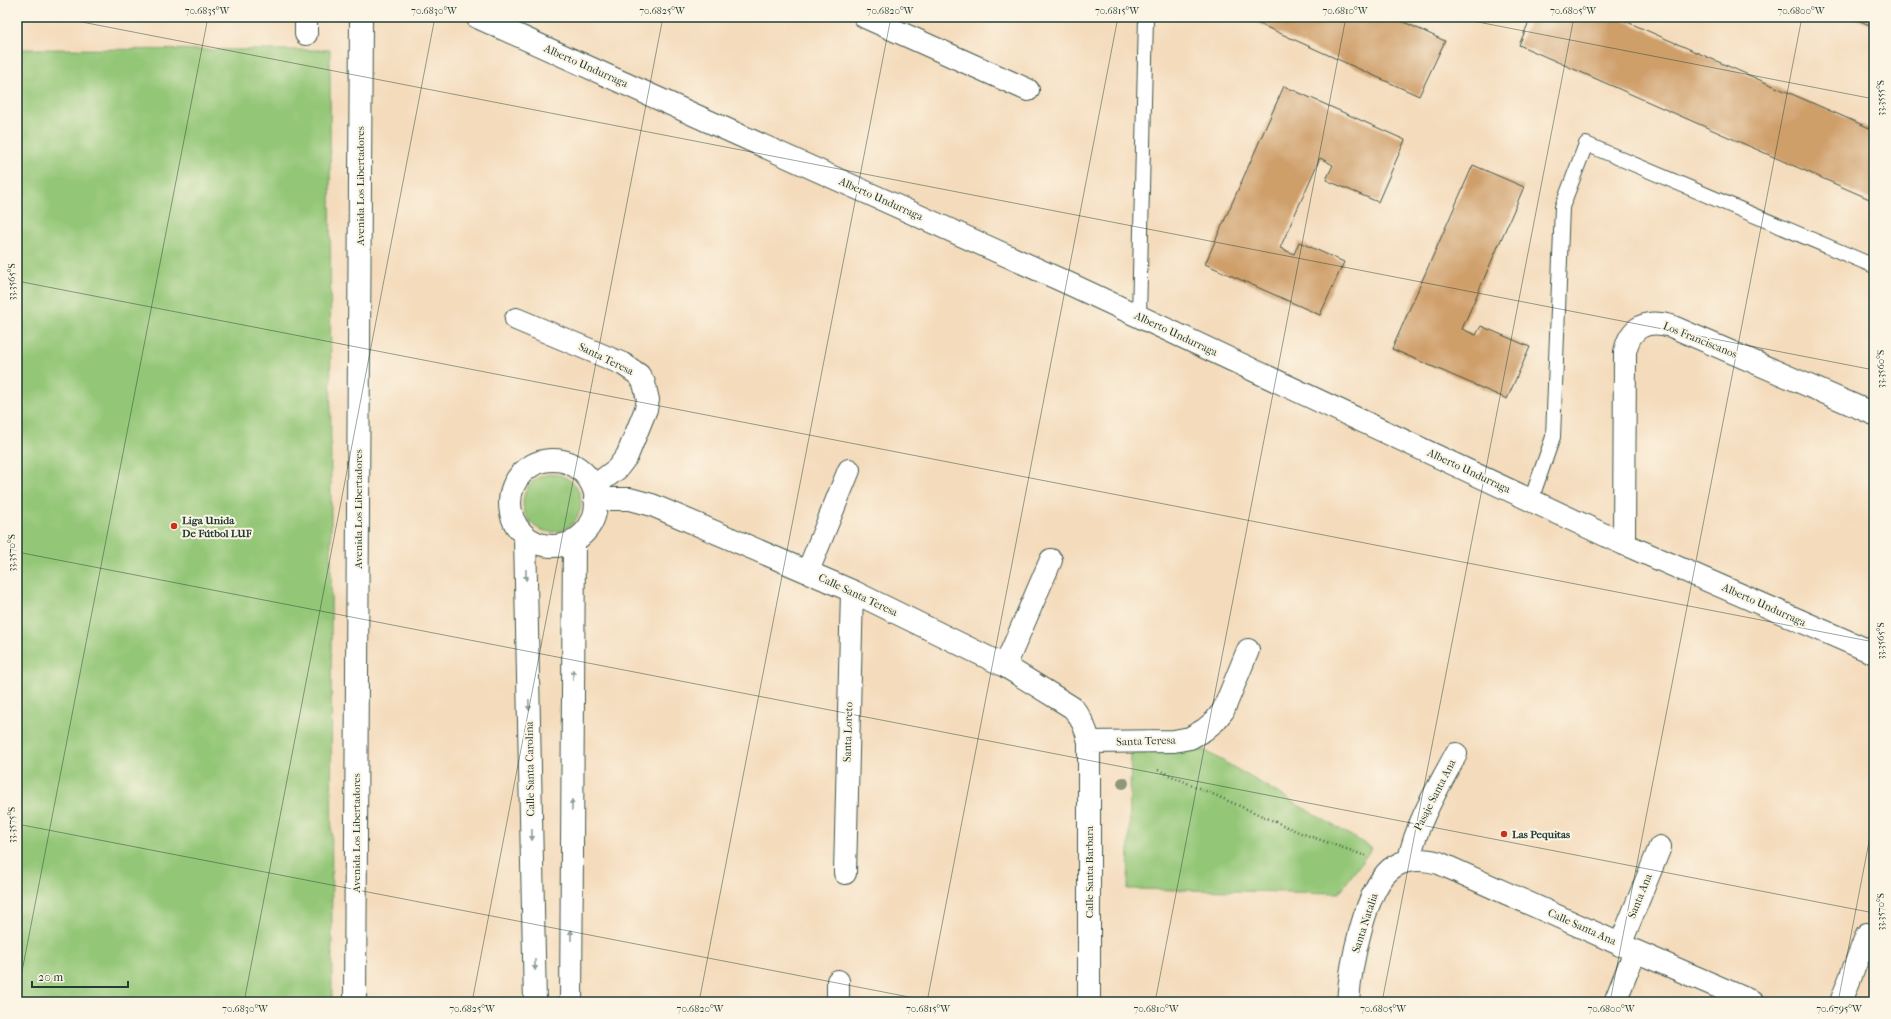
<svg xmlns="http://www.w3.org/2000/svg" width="1891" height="1019" font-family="'IM FELL French Canon',serif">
<rect width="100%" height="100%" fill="#fcf5e5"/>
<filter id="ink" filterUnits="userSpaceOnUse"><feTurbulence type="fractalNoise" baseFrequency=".025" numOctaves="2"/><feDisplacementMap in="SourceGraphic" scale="8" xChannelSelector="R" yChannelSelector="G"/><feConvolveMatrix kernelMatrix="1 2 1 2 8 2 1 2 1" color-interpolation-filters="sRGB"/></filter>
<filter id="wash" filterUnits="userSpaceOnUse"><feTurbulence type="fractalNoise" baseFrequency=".012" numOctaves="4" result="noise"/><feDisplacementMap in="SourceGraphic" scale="16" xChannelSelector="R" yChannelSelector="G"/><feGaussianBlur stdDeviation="0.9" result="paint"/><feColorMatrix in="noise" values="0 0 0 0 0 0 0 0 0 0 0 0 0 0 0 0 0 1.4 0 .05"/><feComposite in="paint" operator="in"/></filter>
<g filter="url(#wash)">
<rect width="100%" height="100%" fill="#f4dbbc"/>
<path fill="#93c676" stroke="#598255" d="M 17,49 L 330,50 L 332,1002 L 17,1002 Z
M523 503a29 29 0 1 1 58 0a29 29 0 1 1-58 0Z
M 1131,749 L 1204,750 L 1372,848 L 1339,893 L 1128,889 Z"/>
<g id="blocks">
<path fill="#cf9f6b" d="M 1244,17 L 1393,17 L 1445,41 L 1419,96 Z
M 1531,17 L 1616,17 L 1874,130 L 1874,201 L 1519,45 Z
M 1851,17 L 1874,17 L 1874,27 Z
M 1284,86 L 1405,140 L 1378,202 L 1326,180 L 1333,165 L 1320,158 L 1280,248 L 1294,254 L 1299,242 L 1344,262 L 1320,315 L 1205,264 Z
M 1473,165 L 1524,187 L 1462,329 L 1476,335 L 1481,326 L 1530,347 L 1507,399 L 1392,349 Z"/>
</g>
</g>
<g filter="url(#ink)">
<use href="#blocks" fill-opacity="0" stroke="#3f5548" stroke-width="1"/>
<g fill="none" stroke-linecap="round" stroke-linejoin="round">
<defs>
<path id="service" d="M 1139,317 L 1146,17
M 1531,500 L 1553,437 L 1562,207 L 1586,144 L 1874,266"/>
<path id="minor" d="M 477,17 L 1072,285 L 1624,544 L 1874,653
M 865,17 L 1028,90
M 306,34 L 306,17
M 516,319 L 623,364 L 639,375 L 644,383 L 648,400 L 646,409 L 627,456 L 617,469 L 593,487
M510 503a43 43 0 1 1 86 0a43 43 0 1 1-86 0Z
M 595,499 L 630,499 L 652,505 L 852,591 L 1005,666 L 1073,708 C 1082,719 1086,728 1089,742 L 1089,1002
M 525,536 L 535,1002
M 1624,544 L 1625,352 C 1630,327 1646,319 1671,326 L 1874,414
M 808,571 L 849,470
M 1005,666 L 1051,560
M 1089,742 L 1174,741 L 1190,738 L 1204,730 L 1215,721 L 1223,711 L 1248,650
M 1409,860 C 1417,821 1438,788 1456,754
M 845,873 L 852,591
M 1620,945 L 1660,847
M 571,1002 L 574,540
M 838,1002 L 838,981
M 1348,1002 C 1350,969 1365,883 1395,866 C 1409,858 1424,859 1439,863 L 1635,951 L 1753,1002
M 1615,1002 L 1635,951
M 1841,1002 L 1867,934"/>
<path id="tertiary" d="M 355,1002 L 361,17"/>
</defs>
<use href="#service" stroke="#3f5548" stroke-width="16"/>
<use href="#minor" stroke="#3f5548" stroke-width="24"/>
<use href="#tertiary" stroke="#3f5548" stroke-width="24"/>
<path stroke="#3f5548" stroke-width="2.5" stroke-dasharray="1 3" stroke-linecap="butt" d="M 1158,770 L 1301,833 L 1366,856"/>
<use href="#service" stroke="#fff" stroke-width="14"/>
<use href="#minor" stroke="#fff" stroke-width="22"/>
<use href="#tertiary" stroke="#fff" stroke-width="22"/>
</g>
<circle fill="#8f977a" cx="1123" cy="783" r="6"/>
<defs><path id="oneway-solid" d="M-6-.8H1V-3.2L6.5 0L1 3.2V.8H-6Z"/></defs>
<g fill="#8f9e9a">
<use href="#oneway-solid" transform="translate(526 575) rotate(89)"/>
<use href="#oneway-solid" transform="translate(573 675) rotate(-90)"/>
<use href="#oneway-solid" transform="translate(529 705) rotate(89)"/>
<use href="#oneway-solid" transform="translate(572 805) rotate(-90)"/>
<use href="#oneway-solid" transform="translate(532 835) rotate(89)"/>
<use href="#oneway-solid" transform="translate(571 935) rotate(-90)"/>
<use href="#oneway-solid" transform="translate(535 965) rotate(89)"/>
</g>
</g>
<path fill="none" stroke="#1f3d34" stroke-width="1" stroke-opacity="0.45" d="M 56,17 L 1874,370M 1452,17 L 1874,99M 17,281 L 1874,642M 17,552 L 1874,913M 17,824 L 935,1002M 17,997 L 208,17M 244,1002 L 435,17M 472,1002 L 663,17M 699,1002 L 891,17M 927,1002 L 1118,17M 1155,1002 L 1346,17M 1382,1002 L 1574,17M 1610,1002 L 1802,17M 1838,1002 L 1874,816"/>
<g fill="#c8321e" stroke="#fcf5e5" stroke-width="1.5">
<circle cx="174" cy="526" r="4"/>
<circle cx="1504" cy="834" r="4"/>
</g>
<g text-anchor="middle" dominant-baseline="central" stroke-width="4" stroke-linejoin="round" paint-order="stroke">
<g font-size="11" fill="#1f3d34" stroke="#fcf5e5">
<text transform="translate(586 66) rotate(24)">Alberto Undurraga</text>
<text transform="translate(360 186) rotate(-90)">Avenida Los Libertadores</text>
<text transform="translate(881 199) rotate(24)">Alberto Undurraga</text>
<text transform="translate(1176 334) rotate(25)">Alberto Undurraga</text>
<text transform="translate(1700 340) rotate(22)">Los Franciscanos</text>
<text transform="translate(606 359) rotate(26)">Santa Teresa</text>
<text transform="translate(1469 471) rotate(25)">Alberto Undurraga</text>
<text transform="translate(358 509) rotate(-90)">Avenida Los Libertadores</text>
<text transform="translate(858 595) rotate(25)">Calle Santa Teresa</text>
<text transform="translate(1764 605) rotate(24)">Alberto Undurraga</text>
<text transform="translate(848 732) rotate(-88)">Santa Loreto</text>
<text transform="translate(1146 741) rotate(-2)">Santa Teresa</text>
<text transform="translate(530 769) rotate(-91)">Calle Santa Carolina</text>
<text transform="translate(1435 795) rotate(-63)">Pasaje Santa Ana</text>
<text transform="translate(356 833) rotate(-90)">Avenida Los Libertadores</text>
<text transform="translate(1089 872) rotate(-90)">Calle Santa Barbara</text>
<text transform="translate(1640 896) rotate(-68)">Santa Ana</text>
<text transform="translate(1365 923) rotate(-72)">Santa Natalia</text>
<text transform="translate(1582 927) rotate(24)">Calle Santa Ana</text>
</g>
<g font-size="11" font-weight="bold" fill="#1f3d34" stroke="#fcf5e5" text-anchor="start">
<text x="182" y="520">Liga Unida<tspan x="182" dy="13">De Fútbol LUF</tspan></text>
<text x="1512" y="834">Las Pequitas</text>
</g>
</g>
<rect width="1891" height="1019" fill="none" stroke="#fcf5e5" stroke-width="44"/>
<path d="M32 981v6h96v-6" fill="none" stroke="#1f3d34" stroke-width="2"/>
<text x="38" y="981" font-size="12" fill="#1f3d34" stroke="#fcf5e5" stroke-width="3" paint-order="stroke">20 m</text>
<rect x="22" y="22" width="1847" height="975" fill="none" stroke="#1f3d34" stroke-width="1.5"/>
<g font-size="10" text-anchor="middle" fill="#1f3d34">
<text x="207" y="14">70.6835°W</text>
<text x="434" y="14">70.6830°W</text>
<text x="662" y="14">70.6825°W</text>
<text x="890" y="14">70.6820°W</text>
<text x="1117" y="14">70.6815°W</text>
<text x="1345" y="14">70.6810°W</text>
<text x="1573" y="14">70.6805°W</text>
<text x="1801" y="14">70.6800°W</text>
<text transform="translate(1880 98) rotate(-90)" y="4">33.3555°S</text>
<text transform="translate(11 282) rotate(-90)" y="4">33.3565°S</text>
<text transform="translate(1880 369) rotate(-90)" y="4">33.3560°S</text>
<text transform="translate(11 553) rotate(-90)" y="4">33.3570°S</text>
<text transform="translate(1880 641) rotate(-90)" y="4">33.3565°S</text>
<text transform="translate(11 825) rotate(-90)" y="4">33.3575°S</text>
<text transform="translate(1880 912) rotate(-90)" y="4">33.3570°S</text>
<text x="245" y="1012">70.6830°W</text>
<text x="472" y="1012">70.6825°W</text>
<text x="700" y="1012">70.6820°W</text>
<text x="928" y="1012">70.6815°W</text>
<text x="1156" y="1012">70.6810°W</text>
<text x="1383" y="1012">70.6805°W</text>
<text x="1611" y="1012">70.6800°W</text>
<text x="1839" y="1012">70.6795°W</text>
</g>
</svg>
